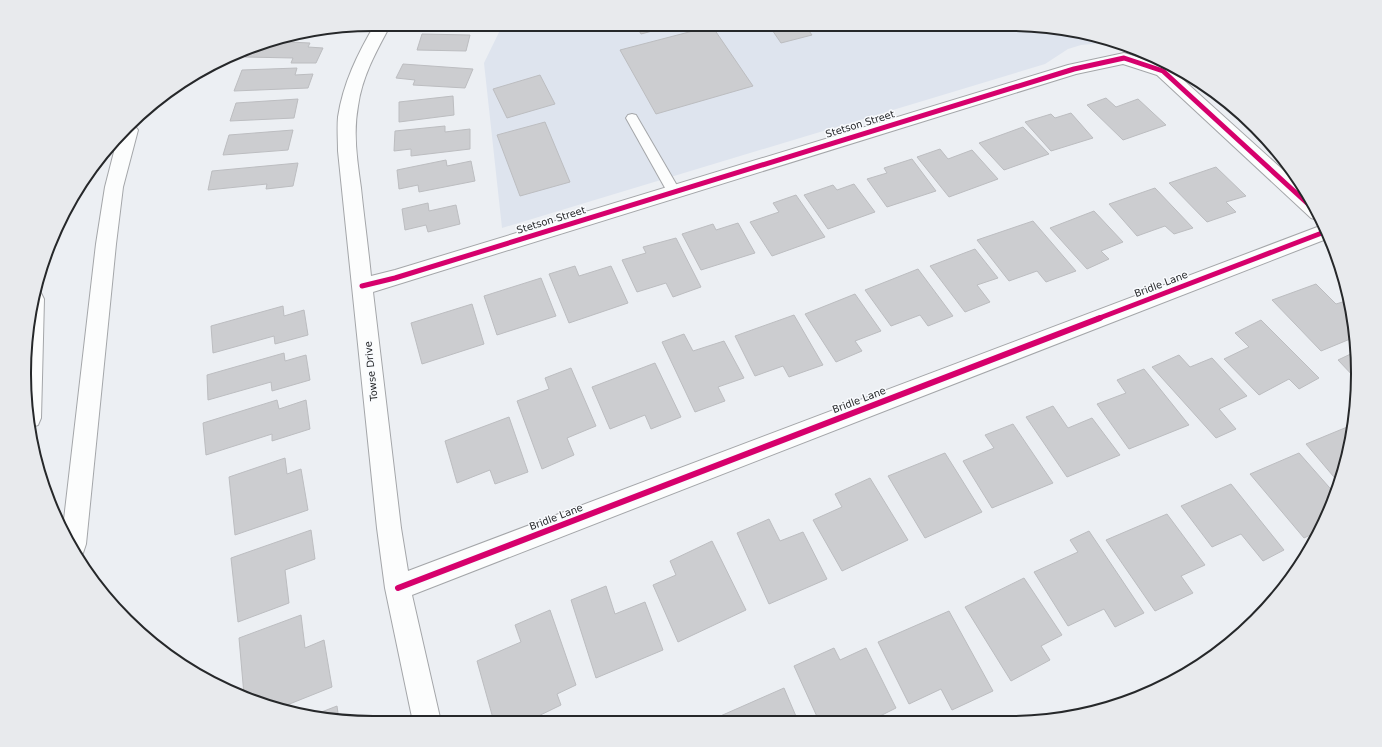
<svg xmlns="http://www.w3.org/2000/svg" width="1382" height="747" font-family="'DejaVu Sans',sans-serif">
<rect width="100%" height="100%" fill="#eceff3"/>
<path fill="#dee4ee" d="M 503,24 L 1031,25 L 1099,36 L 1113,42 L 1081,45 L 1068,49 L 1045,64 L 502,228 L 484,63 Z"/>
<path fill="#bae1c5" d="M 1218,96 L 1239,111 L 1247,120 L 1241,122 L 1224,106 Z"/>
<path fill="#cccdd0" stroke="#bcbdc0" d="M 635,24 L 679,24 L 641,34 Z
M 768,24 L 804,24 L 812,35 L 781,43 Z
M 712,26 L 753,86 L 656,114 L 620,50 Z
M 422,34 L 470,35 L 466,51 L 417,50 Z
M 268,41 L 310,43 L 308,47 L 323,48 L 316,63 L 291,63 L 293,58 L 245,57 L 249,49 L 261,43 Z
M 403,64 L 473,69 L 465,88 L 413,85 L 415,80 L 396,78 Z
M 297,68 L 295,75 L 313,74 L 308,88 L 234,91 L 242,70 Z
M 540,75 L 555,104 L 507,118 L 493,89 Z
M 453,96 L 454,115 L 399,122 L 399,102 Z
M 1106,98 L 1116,107 L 1138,99 L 1166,125 L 1123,140 L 1087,105 Z
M 298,99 L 294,118 L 230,121 L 236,103 Z
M 1071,113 L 1093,138 L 1051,151 L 1025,122 L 1051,114 L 1055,118 Z
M 545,122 L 570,182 L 520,196 L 497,135 Z
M 445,126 L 445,132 L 470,129 L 470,149 L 411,156 L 411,149 L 394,151 L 395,131 Z
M 1023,127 L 1049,154 L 1004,170 L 979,143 Z
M 293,130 L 288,150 L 223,155 L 229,135 Z
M 940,149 L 948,159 L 972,150 L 998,179 L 949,197 L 917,157 Z
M 912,159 L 936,191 L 887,207 L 867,179 L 887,173 L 884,168 Z
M 446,160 L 447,166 L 471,161 L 475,181 L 419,192 L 418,185 L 399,189 L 397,170 Z
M 298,163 L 293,186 L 266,189 L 267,184 L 208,190 L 212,171 Z
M 1216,167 L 1246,196 L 1226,202 L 1236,212 L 1207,222 L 1169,183 Z
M 854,184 L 875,212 L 828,229 L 804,195 L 833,185 L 837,190 Z
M 1155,188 L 1193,228 L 1174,234 L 1165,226 L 1137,236 L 1109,204 Z
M 796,195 L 825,237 L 772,256 L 750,222 L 779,212 L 773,203 Z
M 428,203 L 429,211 L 456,205 L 460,224 L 428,232 L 426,225 L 405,230 L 402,209 Z
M 1094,211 L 1123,242 L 1101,251 L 1109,259 L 1087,269 L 1050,228 Z
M 1033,221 L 1076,271 L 1046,282 L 1037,271 L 1009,281 L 977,240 Z
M 738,223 L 755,253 L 701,270 L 682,234 L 713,224 L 716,230 Z
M 676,238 L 701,287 L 673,297 L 666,283 L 637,292 L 622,260 L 646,253 L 643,247 Z
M 975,249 L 998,278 L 977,285 L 990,302 L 965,312 L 930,266 Z
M 575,266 L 579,276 L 611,266 L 628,303 L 569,323 L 549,274 Z
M 918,269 L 953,316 L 928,326 L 920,315 L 891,326 L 865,290 Z
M 541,278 L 556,316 L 497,335 L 484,296 Z
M 1316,284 L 1336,304 L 1349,300 L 1355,337 L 1321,351 L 1272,300 Z
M 855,294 L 881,331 L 855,341 L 862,351 L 836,362 L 805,314 Z
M 472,304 L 484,344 L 422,364 L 411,323 Z
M 283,306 L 284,316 L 304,310 L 308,335 L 275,344 L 274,336 L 213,353 L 211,326 Z
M 794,315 L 823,365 L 789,377 L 783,366 L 755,376 L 735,336 Z
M 1261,320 L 1319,378 L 1299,389 L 1289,379 L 1259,395 L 1224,359 L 1249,347 L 1235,333 Z
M 684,334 L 693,351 L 724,341 L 744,378 L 718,387 L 725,401 L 695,412 L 662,342 Z
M 1357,351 L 1356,379 L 1338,360 Z
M 284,353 L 285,361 L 306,355 L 310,380 L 272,391 L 271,382 L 208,400 L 207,375 Z
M 1179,355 L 1190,367 L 1212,358 L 1247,396 L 1219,409 L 1236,429 L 1216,438 L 1152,367 Z
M 655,363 L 681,417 L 651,429 L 645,415 L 610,429 L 592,387 Z
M 571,368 L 596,426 L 567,438 L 574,455 L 542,469 L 517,401 L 549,389 L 545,378 Z
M 1144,369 L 1189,425 L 1129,449 L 1097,404 L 1126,393 L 1117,380 Z
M 277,400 L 279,409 L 306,400 L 310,429 L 272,441 L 272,434 L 206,455 L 203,423 Z
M 1053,406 L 1068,428 L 1092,418 L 1120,455 L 1067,477 L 1026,417 Z
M 509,417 L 528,472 L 495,484 L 490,470 L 457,483 L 445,441 Z
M 1013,424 L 1053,483 L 992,508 L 963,461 L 994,448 L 985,435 Z
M 1352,425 L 1353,427 L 1339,483 L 1306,444 Z
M 945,453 L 982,512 L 925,538 L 888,476 Z
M 1299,453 L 1336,495 L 1331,504 L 1326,506 L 1329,509 L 1319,531 L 1304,538 L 1250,474 Z
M 285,458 L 287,474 L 301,469 L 308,510 L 235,535 L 229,477 Z
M 870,478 L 908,540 L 842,571 L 813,520 L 842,507 L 835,494 Z
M 1231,484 L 1284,550 L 1263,561 L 1241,534 L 1212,547 L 1181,506 Z
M 1167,514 L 1205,565 L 1181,576 L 1193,593 L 1155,611 L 1106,540 Z
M 769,519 L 780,541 L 803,532 L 827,579 L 769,604 L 737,533 Z
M 311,530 L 315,559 L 285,570 L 289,603 L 238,622 L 231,558 Z
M 1089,531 L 1144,613 L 1115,627 L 1104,609 L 1068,626 L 1034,572 L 1078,552 L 1070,540 Z
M 712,541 L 746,610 L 678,642 L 653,585 L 676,575 L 670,561 Z
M 1024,578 L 1062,635 L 1041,646 L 1050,660 L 1011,681 L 965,607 Z
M 606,586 L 615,614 L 645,602 L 663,650 L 596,678 L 571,600 Z
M 550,610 L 576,685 L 557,694 L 561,705 L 526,722 L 494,722 L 477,661 L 521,642 L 515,625 Z
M 949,611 L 993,691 L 952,710 L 941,689 L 909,704 L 878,642 Z
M 301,615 L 305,648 L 324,640 L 332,687 L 277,709 L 244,695 L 239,638 Z
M 834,648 L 840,660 L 866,648 L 896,708 L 870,721 L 819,721 L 794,666 Z
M 784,688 L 798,721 L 709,721 Z
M 337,706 L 339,720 L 311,716 Z"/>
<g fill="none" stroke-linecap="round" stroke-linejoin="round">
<defs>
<path id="service" d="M 632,114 L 636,115 L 679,189 L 680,192 L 679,195 L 674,197 L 669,195 L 626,118 L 628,115 Z"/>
<path id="minor" d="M 375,24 L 391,24 C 377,50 362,76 358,106 C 353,133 357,160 361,188 C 364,217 368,246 371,276 L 395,270 L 1068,65 L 1124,53 L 1169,67 L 1303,188 L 1322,219 L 1318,220 L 1311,218 L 1157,75 L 1123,64 L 1076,74 L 373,292 L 401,528 L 408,571 L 1320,226 L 1324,224 L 1329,238 L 412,595 L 441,722 L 413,722 L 385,588 L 377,528 L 338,151 C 338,140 337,128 338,117 C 343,83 358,53 375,24 Z"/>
<path id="motorway" d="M 134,125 L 138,130 L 123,187 L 116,244 L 86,544 L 83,553 L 80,554 L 63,528 L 96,244 L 105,187 L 116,144 Z
M 35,291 L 41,293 L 44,299 L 41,418 L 38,425 L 32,427 L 25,397 Z"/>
</defs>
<use href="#service" stroke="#a4a6a9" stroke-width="2"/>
<use href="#minor" stroke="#a4a6a9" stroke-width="2"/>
<use href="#motorway" stroke="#a4a6a9" stroke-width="2"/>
<use href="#service" fill="#fcfdfd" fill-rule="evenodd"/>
<use href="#minor" fill="#fcfdfd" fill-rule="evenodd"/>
<use href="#motorway" fill="#fcfdfd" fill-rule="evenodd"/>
<defs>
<path id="cycleway-far1" d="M 362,286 L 395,278 L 1074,69 L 1124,58 L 1163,71 L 1318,213
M 1097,319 L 1327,231"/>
<path id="cycleway" d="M 398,588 L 1100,318"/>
</defs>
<use href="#cycleway-far1" stroke="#f9fbfe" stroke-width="7"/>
<use href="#cycleway" stroke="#f9fbfe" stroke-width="9"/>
<use href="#cycleway-far1" stroke="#d6006c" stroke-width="5"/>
<use href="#cycleway" stroke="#d6006c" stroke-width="6"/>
</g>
<g text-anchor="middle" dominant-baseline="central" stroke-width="3" stroke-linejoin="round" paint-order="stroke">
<g font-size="10" fill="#26282a" stroke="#f9fbfe">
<text transform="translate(860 124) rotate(-17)">Stetson Street</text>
<text transform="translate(551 220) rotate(-17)">Stetson Street</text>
<text transform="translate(1161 284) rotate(-21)">Bridle Lane</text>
<text transform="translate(371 371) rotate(-96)">Towse Drive</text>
<text transform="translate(859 400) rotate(-21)">Bridle Lane</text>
<text transform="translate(556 517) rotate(-21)">Bridle Lane</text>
</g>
</g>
<path d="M0 0H1382V747H0ZM373 31H1009A342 342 0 0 1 1351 373V374A342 342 0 0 1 1009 716H373A342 342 0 0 1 31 374V373A342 342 0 0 1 373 31Z" fill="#e8eaed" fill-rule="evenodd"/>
<path fill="none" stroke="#26282a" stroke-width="2" d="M373 31H1009A342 342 0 0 1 1351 373V374A342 342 0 0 1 1009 716H373A342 342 0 0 1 31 374V373A342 342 0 0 1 373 31Z"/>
</svg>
